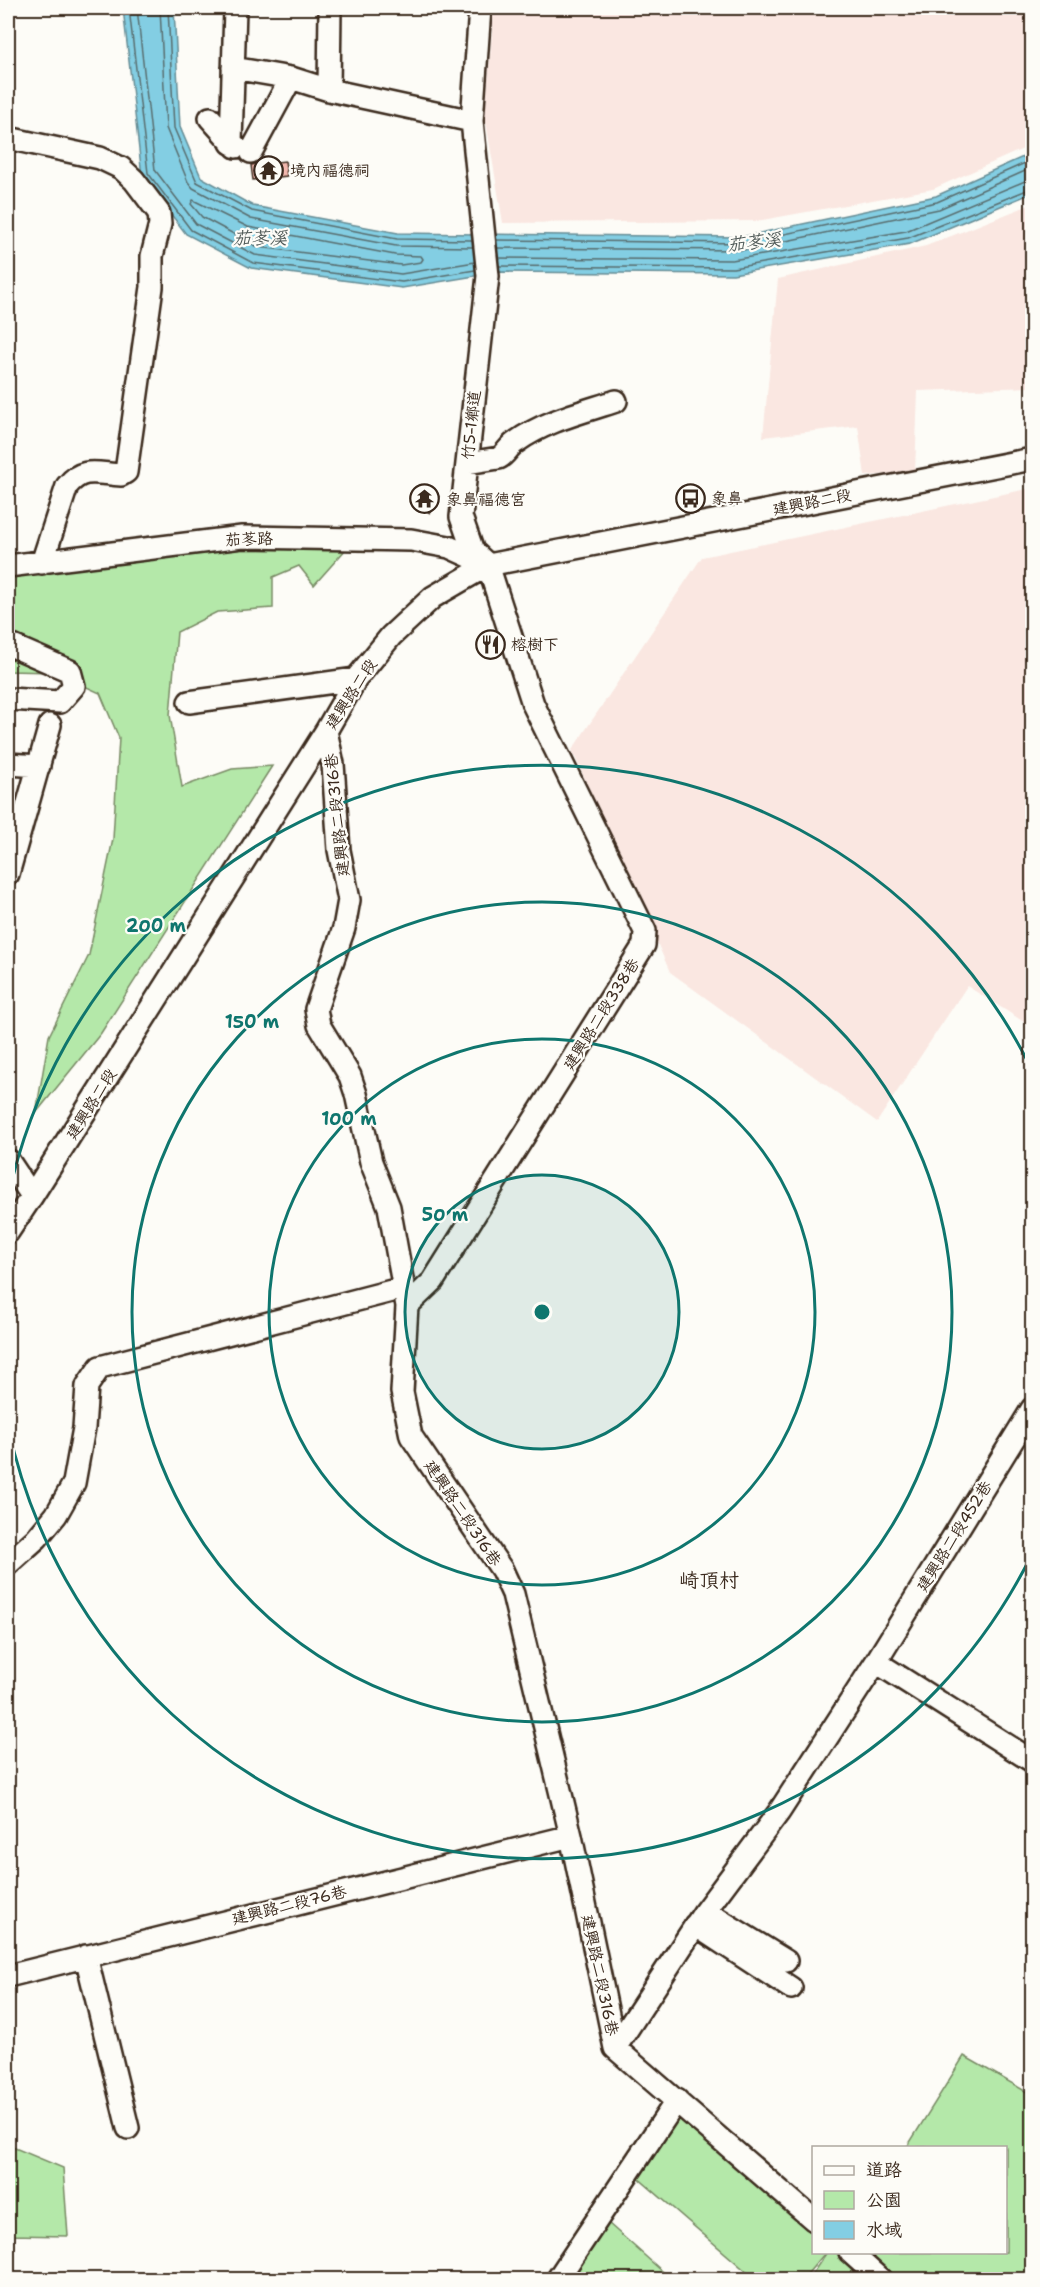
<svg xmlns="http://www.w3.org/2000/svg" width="1040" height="2287" font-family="'Shantell Sans','LXGW WenKai TC',sans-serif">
<rect width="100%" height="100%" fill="#fdfcf7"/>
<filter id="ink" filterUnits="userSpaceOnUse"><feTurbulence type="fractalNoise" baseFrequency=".0167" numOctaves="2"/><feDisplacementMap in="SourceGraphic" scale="12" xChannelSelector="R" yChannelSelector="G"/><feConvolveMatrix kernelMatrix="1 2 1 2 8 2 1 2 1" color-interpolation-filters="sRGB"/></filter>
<g filter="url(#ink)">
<path fill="#fae7e1" d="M 494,8 L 1032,8 L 1032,145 L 933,189 L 757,221 L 503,223 L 485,116 Z
M 1032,204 L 1032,387 L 918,391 L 915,472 L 865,476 L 858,426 L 763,437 L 778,279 L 926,246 Z
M 1032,488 L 1032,1027 L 967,986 L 877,1122 L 670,972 L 572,750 L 702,557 Z"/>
<path fill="#b4e8a9" stroke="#788964" stroke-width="1.5" d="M 363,530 L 314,585 L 299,566 L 273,577 L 273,608 L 217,612 L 177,632 L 170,715 L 182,787 L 232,769 L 272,766 L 101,1033 L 36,1113 L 49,1036 L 89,955 L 113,839 L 119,738 L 100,693 L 54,672 L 8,671 L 8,574 Z
M 964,2056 L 1032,2095 L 1032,2279 L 889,2279 L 852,2253 L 1006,2252 L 1006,2148 L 907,2147 Z
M 677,2100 L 813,2221 L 814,2252 L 825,2253 L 803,2279 L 755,2279 L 629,2170 Z
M 8,2136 L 10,2146 L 63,2168 L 68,2236 L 9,2235 L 15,2279 L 8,2279 Z
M 599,2215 L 671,2279 L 554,2280 Z
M 827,2252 L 849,2253 L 880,2280 L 808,2280 Z"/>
<path fill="#83cee3" stroke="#668c94" stroke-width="1.5" d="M 123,8 L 174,8 L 180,127 L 201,177 L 253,206 L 398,233 L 741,237 L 936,196 L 1032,153 L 1032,193 L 910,244 L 733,274 L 499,272 L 402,288 L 251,268 L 186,234 L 142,176 Z"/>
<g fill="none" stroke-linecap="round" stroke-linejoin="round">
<path stroke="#586c6d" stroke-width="1.5" d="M 129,8 L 148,173 L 191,230 L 253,263 L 402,282 L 475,270
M 137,8 L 155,170 L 196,224 L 255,255 L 401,274 L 475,262
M 160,8 L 166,128 L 188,182 L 193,188 L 251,219 L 396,246 L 473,247
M 168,8 L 174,128 L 197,182 L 252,211 L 397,239 L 472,240
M 193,200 L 248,227 L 395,255 L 421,256 L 423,259 L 421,262 L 401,265 L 258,247 L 202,217 L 191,204 Z
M 496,240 L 742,243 L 937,202 L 1032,160
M 497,248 L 743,250 L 939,209 L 1032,168
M 498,258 L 732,260 L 906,231 L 1025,181 L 1032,180
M 499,266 L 733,268 L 908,238 L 1032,188"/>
</g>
<path fill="#f2b7ad" stroke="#3b2a1e" stroke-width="1.5" d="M 285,161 L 287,176 L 253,180 L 251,165 Z
M 419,485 L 439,497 L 430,513 L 410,501 Z"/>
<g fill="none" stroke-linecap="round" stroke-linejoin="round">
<defs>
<path id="minor" d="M 233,68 L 291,78 L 329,90 L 472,121
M 329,90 L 330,8
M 210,118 L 236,147
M 8,138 L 100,158 L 121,168 L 134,180 L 159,213 L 160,224 L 152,256 L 152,287 L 126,472 L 121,475 C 98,474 83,466 67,486 L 42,563
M 231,143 L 235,8
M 251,152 L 291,78
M 467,463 L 499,458 C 506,454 509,446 516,442 C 545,421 583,412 616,401
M 8,566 L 242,537 L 411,540 L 449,547 L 482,562
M 8,644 L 70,671 L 74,686 L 60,702 L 8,699
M 189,702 L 356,679
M 326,731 L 333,764 L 339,850 L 349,900 L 344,928 L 316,1009 L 319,1025 L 350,1076 L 356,1094 L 371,1162 L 389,1207 L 407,1306 L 402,1392 L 411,1436 L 502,1570 L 513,1594 L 571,1836 L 615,2048 L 814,2220
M 8,764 L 39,766
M 8,874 L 50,725
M 8,1160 L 32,1196
M 8,1232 L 32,1196 L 326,731 L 356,679 L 391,636 L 433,597 L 488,565 L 1032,459
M 407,1306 L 433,1281 L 644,945 L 645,931 L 533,704 L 488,565 L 473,551 L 461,517 L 488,276 L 472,121 L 480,8
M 8,1564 L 37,1538 L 56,1515 L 74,1483 L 84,1428 L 87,1386 L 100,1367 L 403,1288
M 876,1662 L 1032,1761
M 705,1911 L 786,1961
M 695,1925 L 791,1988
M 86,1956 L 128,2128
M 8,1976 L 571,1836
M 615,2048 L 705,1911 L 779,1812 L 876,1662 L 1032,1409
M 850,2252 L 881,2280
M 557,2280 L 677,2100"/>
</defs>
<use href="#minor" stroke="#3b2a1e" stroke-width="26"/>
<use href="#minor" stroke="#fdfcf7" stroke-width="21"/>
</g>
</g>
<circle cx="542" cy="1312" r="137" fill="#0f766e" fill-opacity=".12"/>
<g fill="none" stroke="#0f766e" stroke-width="3">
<circle cx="542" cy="1312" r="137"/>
<circle cx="542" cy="1312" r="273"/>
<circle cx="542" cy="1312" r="410"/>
<path d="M1031 1556A546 546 0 0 1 8 1426M8 1198A546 546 0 0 1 1031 1068"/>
</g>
<defs>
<symbol id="temple-ring" viewBox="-11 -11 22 22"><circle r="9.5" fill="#fdfcf7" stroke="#3b2a1e" stroke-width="1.5"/><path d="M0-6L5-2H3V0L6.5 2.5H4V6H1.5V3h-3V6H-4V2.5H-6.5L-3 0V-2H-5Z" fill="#3b2a1e"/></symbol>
<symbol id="bus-ring" viewBox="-11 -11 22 22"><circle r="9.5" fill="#fdfcf7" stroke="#3b2a1e" stroke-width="1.5"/><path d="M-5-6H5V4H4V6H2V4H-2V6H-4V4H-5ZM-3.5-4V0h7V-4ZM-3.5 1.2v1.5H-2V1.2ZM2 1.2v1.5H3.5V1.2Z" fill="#3b2a1e"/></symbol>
<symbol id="restaurant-ring" viewBox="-11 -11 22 22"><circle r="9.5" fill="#fdfcf7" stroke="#3b2a1e" stroke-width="1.5"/><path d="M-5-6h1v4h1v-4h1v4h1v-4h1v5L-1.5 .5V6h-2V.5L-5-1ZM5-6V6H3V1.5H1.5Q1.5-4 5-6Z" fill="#3b2a1e"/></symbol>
</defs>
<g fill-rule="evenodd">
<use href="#temple-ring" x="252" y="154" width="33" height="33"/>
<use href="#bus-ring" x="674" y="482" width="33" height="33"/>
<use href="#temple-ring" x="408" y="482" width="33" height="33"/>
<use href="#restaurant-ring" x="474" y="628" width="33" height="33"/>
</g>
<g text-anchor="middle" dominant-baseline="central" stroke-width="4.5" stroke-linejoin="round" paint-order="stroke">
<g font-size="16" fill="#3b2a1e" stroke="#fdfcf7" text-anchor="start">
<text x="290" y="170">境內福德祠</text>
<text x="711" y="498">象鼻</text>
<text x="446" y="499">象鼻福德宮</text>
<text x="511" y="644">榕樹下</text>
</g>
<g font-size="16" fill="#3b2a1e" stroke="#fdfcf7">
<text transform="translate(471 425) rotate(-84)">竹5-1鄉道</text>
<text transform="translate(812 502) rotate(-11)">建興路二段</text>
<text transform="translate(249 539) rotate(-2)">茄苳路</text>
<text transform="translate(351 694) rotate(-57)">建興路二段</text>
<text transform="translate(337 815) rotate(-96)">建興路二段316巷</text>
<text transform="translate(601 1014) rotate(-58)">建興路二段338巷</text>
<text transform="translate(91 1104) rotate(-58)">建興路二段</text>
<text transform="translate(463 1513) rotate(56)">建興路二段316巷</text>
<text transform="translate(954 1536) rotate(-58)">建興路二段452巷</text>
<text transform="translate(289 1905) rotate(-14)">建興路二段76巷</text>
<text transform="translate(600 1975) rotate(78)">建興路二段316巷</text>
</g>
<g font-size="18" font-style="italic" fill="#515b59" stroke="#fdfcf7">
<text x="260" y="238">茄苳溪</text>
<text transform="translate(754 242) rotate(-6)">茄苳溪</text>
</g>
<g font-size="20" fill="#3b2a1e" stroke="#fdfcf7">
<text x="709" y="1580">崎頂村</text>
</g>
</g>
<circle cx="542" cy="1312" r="9" fill="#0f766e" stroke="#fdfcf7" stroke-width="3"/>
<g font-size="18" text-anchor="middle" font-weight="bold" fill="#0f766e" stroke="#fdfcf7" stroke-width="4.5" stroke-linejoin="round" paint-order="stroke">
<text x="156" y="932">200 m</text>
<text x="252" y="1028">150 m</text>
<text x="349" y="1125">100 m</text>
<text x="445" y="1221">50 m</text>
</g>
<rect width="1040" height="2287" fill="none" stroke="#fdfcf7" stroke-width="30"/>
<rect x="15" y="15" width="1010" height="2257" fill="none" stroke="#3b2a1e" stroke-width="2" filter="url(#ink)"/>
<rect x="812" y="2146" width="195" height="108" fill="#fdfcf7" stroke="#afa8a0" stroke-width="1.5"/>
<rect x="824" y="2166" width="30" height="9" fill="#fdfcf7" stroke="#afa8a0" stroke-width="1.5"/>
<text x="866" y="2176" font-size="18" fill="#3b2a1e">道路</text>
<rect x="824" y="2191" width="30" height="18" fill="#b4e8a9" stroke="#afa8a0" stroke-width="1.5"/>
<text x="866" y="2206" font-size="18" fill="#3b2a1e">公園</text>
<rect x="824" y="2221" width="30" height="18" fill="#83cee3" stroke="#afa8a0" stroke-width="1.5"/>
<text x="866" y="2236" font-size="18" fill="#3b2a1e">水域</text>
</svg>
